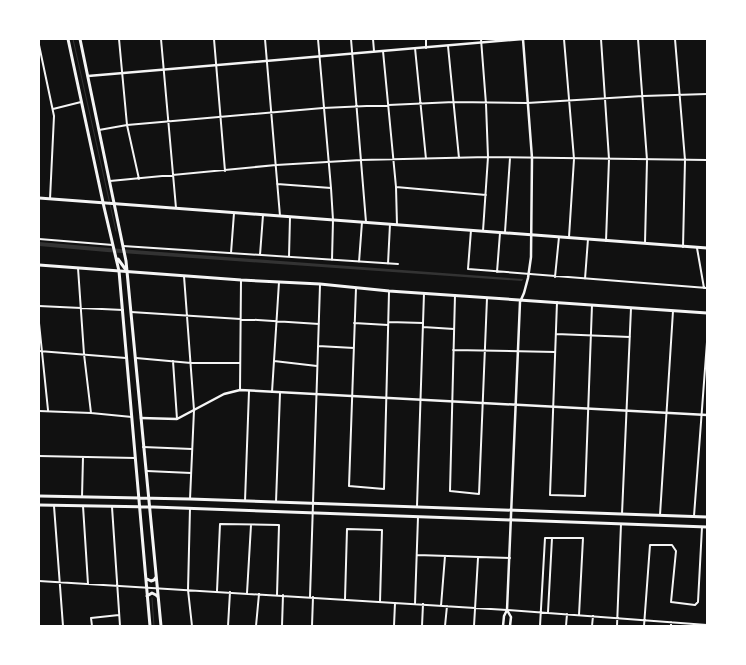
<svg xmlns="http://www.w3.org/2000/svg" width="746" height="665" font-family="'Asap Condensed',sans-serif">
<rect width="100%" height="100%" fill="#111"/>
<path fill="#333" d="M 39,242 L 133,250 L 523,279 L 522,281 L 107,252 L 39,246 Z"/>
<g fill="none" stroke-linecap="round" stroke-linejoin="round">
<path stroke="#333" stroke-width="1" d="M 73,39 L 116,231
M 152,598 L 154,626"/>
<path stroke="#f5f5f5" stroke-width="2" d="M 119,39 L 127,125 L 139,179
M 161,39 L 176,208
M 214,39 L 225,171
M 265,39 L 280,216
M 318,39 L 331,188 L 333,220 L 332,260
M 351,39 L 366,222
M 373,39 L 374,51
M 426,39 L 426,48
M 481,39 L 486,104 L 488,157 L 483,231
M 564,39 L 574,159 L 569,237
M 601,39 L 609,159 L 606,241
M 638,39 L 647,160 L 645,243
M 675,39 L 685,160 L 683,247
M 39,45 L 54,116 L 50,199
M 448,46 L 459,158
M 415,48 L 426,159
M 383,51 L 396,187 L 397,225
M 53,109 L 81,102
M 99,130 L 127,125 L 323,108 L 454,102 L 527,103 L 643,96 L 707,94
M 110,181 L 276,165 L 361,160 L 488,157 L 707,160
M 277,184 L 331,188
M 396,187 L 486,195
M 471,230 L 468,269 L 707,288
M 505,232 L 510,158
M 39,239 L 113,245
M 123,246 L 398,264
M 697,248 L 704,288
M 231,253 L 234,213
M 260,255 L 263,215
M 289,257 L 290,217
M 359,262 L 362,222
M 388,264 L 390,224
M 78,268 L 84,354 L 91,413
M 497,272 L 500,233
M 184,276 L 194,410 L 190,499
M 555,277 L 559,237
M 585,279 L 588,239
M 356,288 L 349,486 L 384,489 L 389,292
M 455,295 L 450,491 L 479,494 L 487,298
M 557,302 L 550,495 L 585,496 L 592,305
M 39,306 L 123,310
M 131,312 L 319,324
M 389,322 L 423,323
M 39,323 L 48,410
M 354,323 L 388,325
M 423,327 L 454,329
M 556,334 L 630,337
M 318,346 L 354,348
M 453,350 L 555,352
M 39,351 L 126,358
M 136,358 L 191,363 L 240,363
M 173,361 L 177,419
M 274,361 L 317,366
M 240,390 L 241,280
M 272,392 L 279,282
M 39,411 L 91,413 L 132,417
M 143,447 L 192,449
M 39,456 L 135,458
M 147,471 L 191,473
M 82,497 L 83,457
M 245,501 L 249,391
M 276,502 L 280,393
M 54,506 L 63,626
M 83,506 L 88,584
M 417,506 L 424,293
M 112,507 L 120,626
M 190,508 L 188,590 L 192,626
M 622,514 L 631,308
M 660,515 L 673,311
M 694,516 L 707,342
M 417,555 L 510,558
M 39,581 L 507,610 L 707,625
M 217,591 L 220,524 L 279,525 L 277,595
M 247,593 L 251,525
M 310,597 L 320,285
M 345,599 L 347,529 L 382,530 L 380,602
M 415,604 L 418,517
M 441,606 L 445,556
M 548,612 L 552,538
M 92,626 L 91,618 L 119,615
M 228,626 L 230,592
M 256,626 L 259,594
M 282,626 L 283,595
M 312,626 L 313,597
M 394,626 L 395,603
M 422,626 L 423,604
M 445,626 L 447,606
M 474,626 L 478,558
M 540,626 L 545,538 L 583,538 L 579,615
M 566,626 L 567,614
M 592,626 L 593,616
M 617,626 L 621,524
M 644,626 L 650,545 L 672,545 L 676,551 L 671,602 L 695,605 L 698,602 L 702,527
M 671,626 L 671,622"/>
<path stroke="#f5f5f5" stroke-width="2.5" d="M 88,76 L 523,39
M 141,418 L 177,419 L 224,394 L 240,390 L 707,415
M 507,610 L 511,617 L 510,626
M 503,626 L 504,616 L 507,610 L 520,302 L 524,293 L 528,278 L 531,257 L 532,158 L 523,39"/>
<path stroke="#f5f5f5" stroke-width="3" d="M 68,39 L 104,207 L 119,271 L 150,626
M 80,39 L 126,261 L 161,626
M 118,259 L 126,270
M 39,496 L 190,499 L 707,517
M 39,505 L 153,507 L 707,527
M 147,579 L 151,581 L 154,580 L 156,577
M 147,596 L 152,593 L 156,595 L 158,597"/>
<path stroke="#f5f5f5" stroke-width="3" d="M 39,198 L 707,248
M 39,265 L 241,280 L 320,284 L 389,291 L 707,313"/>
</g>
<rect width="746" height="665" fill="none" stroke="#ffffff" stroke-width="80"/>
</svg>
